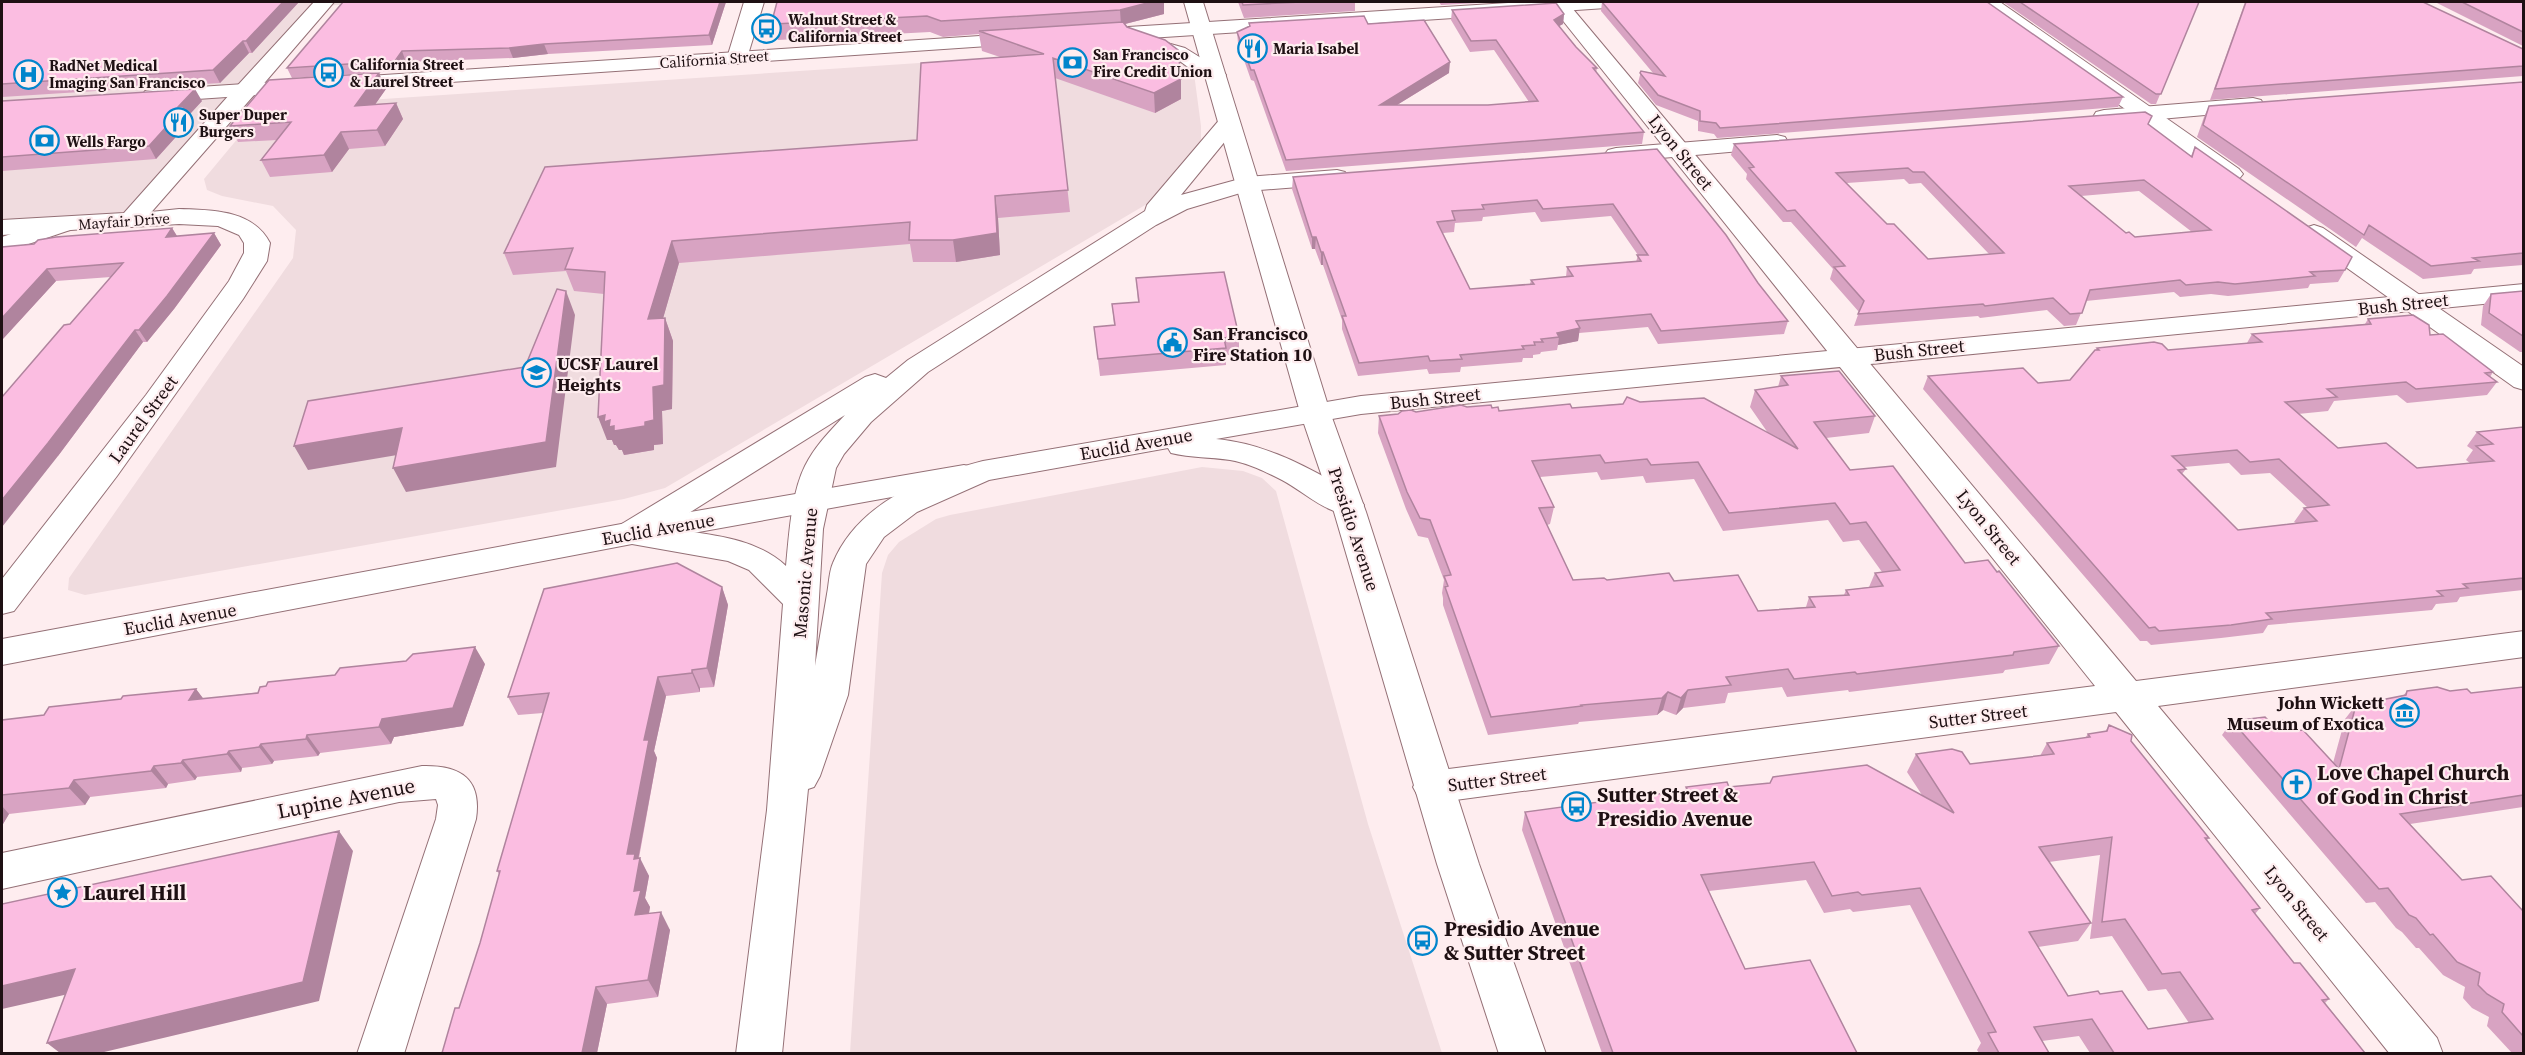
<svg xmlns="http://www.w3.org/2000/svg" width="2525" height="1055" font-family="'Source Serif 4',serif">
<rect width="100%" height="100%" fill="#feedef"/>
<path fill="#f0dcdf" d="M 2,2 L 390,2 L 320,6 L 131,220 L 2,228 Z
M 1172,54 L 1193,66 L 1201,126 L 1201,150 L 1152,201 L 665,488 L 624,499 L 85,595 L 68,590 L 69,578 L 293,258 L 296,230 L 273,206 L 222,196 L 207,190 L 204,179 L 264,107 L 994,58 Z
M 1202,467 L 1243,471 L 1262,478 L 1276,491 L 1368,824 L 1442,1053 L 850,1053 L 882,573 L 888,555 L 899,542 L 936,519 L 950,515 Z"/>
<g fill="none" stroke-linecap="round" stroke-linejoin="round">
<defs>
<path id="minor" d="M 314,2 L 334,2 L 254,95 L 246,96 L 238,95 L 235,90 L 238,85 Z
M 744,2 L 764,2 L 747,58 L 744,62 L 737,64 L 730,62 L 727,58 Z
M 1548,2 L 1567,2 L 2136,681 L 2524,631 L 2524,657 L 2158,706 L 2437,1038 L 2443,1054 L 2390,1054 L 2116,712 L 1433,803 L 1419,798 L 1413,787 L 1419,776 L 1433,771 L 2095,686 Z
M 1979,2 L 2000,2 L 2239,169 L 2243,174 L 2239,179 L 2231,181 L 2223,179 L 1981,6 Z
M 179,209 C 213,210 253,210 270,243 L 267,261 L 243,299 L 117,476 L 14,611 L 2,614 L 2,579 L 146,395 L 229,281 L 244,253 L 244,243 L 239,235 L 218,226 L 179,224 L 131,227 L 122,225 L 119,220 L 122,215 Z
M 61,217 L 70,220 L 74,225 L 70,230 L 2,253 L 2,237 Z
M 2314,225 L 2323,228 L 2524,367 L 2524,390 L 2514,387 L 2305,238 L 2301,233 L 2305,228 Z
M 422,766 C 461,765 482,779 476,819 L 404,1054 L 357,1054 L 436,819 L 438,805 L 436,799 L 399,802 L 2,889 L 2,853 Z"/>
<path id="tertiary" d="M 1184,2 L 1203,2 L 1330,412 L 1366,512 L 1479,864 L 1546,1054 L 1499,1054 L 1437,864 L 1334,512 L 1300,412 Z
M 246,84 L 254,85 L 257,90 L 254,95 L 140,225 L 2,235 L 2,220 L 124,213 L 238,85 Z
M 964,465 L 975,468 L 980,475 L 975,482 L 632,544 L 2,665 L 2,639 L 632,522 Z"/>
<path id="secondary" d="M 1524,2 L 1616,2 L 1613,6 L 1606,8 L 1149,38 L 1185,48 L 1222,71 L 1226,75 L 1222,79 C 1203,84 1188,64 1171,56 C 1158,51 1142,48 1129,44 L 1127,39 L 1096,41 L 1089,39 L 1086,35 L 1089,31 L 1096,29 Z
M 1027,33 L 1034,35 L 1037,39 L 1034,43 L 153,102 L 145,101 L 142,96 L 145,91 L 153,90 Z
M 2253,98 L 2261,100 L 2264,105 L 2261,110 L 2104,124 L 2096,122 L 2093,117 L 2096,112 L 2104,110 Z
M 1229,116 L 1237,118 L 1240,123 L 1181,195 L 1247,177 L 1337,170 L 1345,172 L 1349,177 L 1345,182 L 1337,184 L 1247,191 L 1187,209 L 1156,225 L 928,372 L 871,422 L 844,454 L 836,468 L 823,529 L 815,666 C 819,642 823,618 827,594 C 829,584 829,572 833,563 C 857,504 925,476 983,461 L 1361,396 L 2524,284 L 2524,300 L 1361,414 L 1216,439 C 1259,443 1297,461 1335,483 C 1346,489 1357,494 1364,505 L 1359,513 C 1332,520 1305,492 1282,480 C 1266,472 1248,463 1230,460 C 1211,457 1191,458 1171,453 L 1168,448 L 989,480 L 917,512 L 884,537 L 866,564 L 848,695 L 820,776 L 814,787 L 808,789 L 782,1054 L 736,1054 L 767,810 L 783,604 L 749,570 L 728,561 L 632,544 L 620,541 L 615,533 L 620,525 L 865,377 L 875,374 L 886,378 L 908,360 L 1145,211 L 1147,205 L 1221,118 ZM 845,415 C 830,431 815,446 805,466 C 791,494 789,536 786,566 C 754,536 707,535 665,528 Z
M 1777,135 L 1785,137 L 1788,142 L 1785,147 L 1616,162 L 1608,160 L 1604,155 L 1608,150 L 1616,148 Z"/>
</defs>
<use href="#minor" stroke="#947076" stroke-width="2"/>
<use href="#tertiary" stroke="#947076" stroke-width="2"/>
<use href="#secondary" stroke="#947076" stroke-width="2"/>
<use href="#minor" fill="#fff" fill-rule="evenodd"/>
<use href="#tertiary" fill="#fff" fill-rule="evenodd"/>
<use href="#secondary" fill="#fff" fill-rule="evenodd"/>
</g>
<path fill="#d8a3c2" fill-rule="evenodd" d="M 2,2 L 299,2 L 252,53 L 249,53 L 220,83 L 2,97 Z
M 726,2 L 712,45 L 548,54 L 513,58 L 406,62 L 399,71 L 292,78 L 287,68 Z
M 777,2 L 1164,2 L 1164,14 L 1125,24 L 1181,79 L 1181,99 L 1155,113 L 1055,78 L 1070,212 L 998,218 L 1000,255 L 956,262 L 913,262 L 910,244 L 679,263 L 663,318 L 665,318 L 673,341 L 672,409 L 662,411 L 663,444 L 654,445 L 654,450 L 624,455 L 622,450 L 619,450 L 616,445 L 614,445 L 612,440 L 607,440 L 604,294 L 574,291 L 566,271 L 513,275 L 504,253 L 917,140 L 1000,57 L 982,51 L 979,34 L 943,37 L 930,32 L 778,40 L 777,37 L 776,37 L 772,21 Z
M 1238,2 L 1355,2 L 1355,11 L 1244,18 Z
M 1439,2 L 1496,2 L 1441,5 Z
M 1602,2 L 2123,97 L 2118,107 L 1717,138 L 1714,134 L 1698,131 L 1698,121 L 1656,105 L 1638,83 L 1641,71 L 1653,73 L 1601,11 Z
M 2003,2 L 2199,2 L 2156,104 L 2151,104 Z
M 2245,2 L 2423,2 L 2523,49 L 2523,76 L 2210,100 Z
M 2435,2 L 2523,2 L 2523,46 Z
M 1452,10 L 1564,14 L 1563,24 L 1559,26 L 1576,47 L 1597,68 L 1596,73 L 1644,132 L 1642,144 L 1286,171 L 1254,81 L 1251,80 L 1238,43 L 1237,32 L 1249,26 L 1249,23 L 1368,24 L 1449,73 L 1397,105 L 1488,105 L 1529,102 L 1494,50 L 1470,52 L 1451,20 Z
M 2523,82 L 2523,265 L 2474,269 L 2471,274 L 2423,279 L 2362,238 L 2356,247 L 2197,137 L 2204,117 L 2209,106 Z
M 386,89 L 375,104 L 396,103 L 403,119 L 385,146 L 349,149 L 332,172 L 270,177 L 261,160 L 277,140 L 238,142 L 230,126 Z
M 2,101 L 202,101 L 190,114 L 192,119 L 156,159 L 2,171 Z
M 2148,124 L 2191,156 L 2195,147 L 2345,270 L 2338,282 L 2310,284 L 2308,288 L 2228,296 L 2211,294 L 2180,297 L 2174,292 L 2086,301 L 2076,325 L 2064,326 L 2047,310 L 1980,318 L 1978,316 L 1854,326 L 1859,312 L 1830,279 L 1833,269 L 1791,222 L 1783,222 L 1746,179 L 1747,174 L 1731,155 L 1734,144 ZM 1904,179 L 1909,184 L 1921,183 L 1989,254 L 1928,259 L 1887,224 L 1847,183 ZM 2139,191 L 2192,232 L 2135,237 L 2126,233 L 2081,196 Z
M 1657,149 L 1758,283 L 1788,321 L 1784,334 L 1658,344 L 1648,327 L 1579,333 L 1578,341 L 1558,345 L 1557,350 L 1541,352 L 1540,354 L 1533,355 L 1533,358 L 1523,358 L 1522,362 L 1461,367 L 1460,372 L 1429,374 L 1427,369 L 1358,376 L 1342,329 L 1342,320 L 1323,265 L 1321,265 L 1315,249 L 1312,249 L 1292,189 L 1293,177 ZM 1535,212 L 1541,222 L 1611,216 L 1638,255 L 1636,262 L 1567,267 L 1566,277 L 1531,280 L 1530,284 L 1470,289 L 1443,233 L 1454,232 L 1455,223 L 1482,221 L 1483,217 Z
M 172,228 L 177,236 L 214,233 L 221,245 L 174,309 L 147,342 L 143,342 L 58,456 L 70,324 L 111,277 L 56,281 L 2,340 L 34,244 Z
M 1136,278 L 1239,336 L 1239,354 L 1226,355 L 1226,365 L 1100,376 L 1094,327 L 1114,325 L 1112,304 L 1138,302 Z
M 2523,291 L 2523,352 L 2520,352 L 2481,325 L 2483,306 L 2491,294 Z
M 2368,319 L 2430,335 L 2493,372 L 2490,377 L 2497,382 L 2487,395 L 2407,403 L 2397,395 L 2334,401 L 2328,411 L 2298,414 L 2338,448 L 2417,468 L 2470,463 L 2466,460 L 2473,450 L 2467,446 L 2477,432 L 2523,427 L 2523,590 L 2460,597 L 2457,602 L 2436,604 L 2432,610 L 2268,625 L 2263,633 L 2221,638 L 2151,645 L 2147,641 L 2140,641 L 1923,389 L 1928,376 L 2038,383 L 2070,380 L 2097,348 L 2168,350 L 2247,343 L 2252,334 L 2365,324 ZM 2229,463 L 2241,475 L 2270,473 L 2308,508 L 2304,508 L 2294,522 L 2296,523 L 2238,530 L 2182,474 L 2186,469 L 2184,467 Z
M 1781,376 L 1875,416 L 1869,433 L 1826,438 L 1850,470 L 1965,563 L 2059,646 L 2049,664 L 2005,670 L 2003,673 L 1849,692 L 1848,690 L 1787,697 L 1782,687 L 1728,693 L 1725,703 L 1683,708 L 1676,715 L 1663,710 L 1657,715 L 1579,722 L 1578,724 L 1488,735 L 1443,605 L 1443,598 L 1442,593 L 1444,580 L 1428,538 L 1418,536 L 1406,509 L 1378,433 L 1379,416 L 1467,407 L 1492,408 L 1499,411 L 1572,408 L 1640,402 L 1768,433 L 1750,407 L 1755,390 L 1778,387 ZM 1597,472 L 1601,480 L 1643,476 L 1646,483 L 1694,479 L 1723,531 L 1828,520 L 1843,542 L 1859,540 L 1882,572 L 1875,573 L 1869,587 L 1846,590 L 1844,595 L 1809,597 L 1806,607 L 1758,611 L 1674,581 L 1573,580 L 1547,525 L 1550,524 L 1554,507 L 1540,477 Z
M 722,587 L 728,605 L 714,687 L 700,688 L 700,692 L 666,696 L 654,751 L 657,758 L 639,858 L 649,876 L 645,898 L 650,907 L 649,914 L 670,930 L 658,997 L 607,1004 L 597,1053 L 442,1053 L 459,1008 L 480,943 L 499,874 L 497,871 L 543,713 L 518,715 L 508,697 Z
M 485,664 L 463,726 L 394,737 L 391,744 L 320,753 L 318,756 L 274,761 L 272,764 L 242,768 L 241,772 L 197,777 L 195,780 L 168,784 L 166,788 L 90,797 L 85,805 L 9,814 L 3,824 L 2,824 L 2,720 L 44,715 L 121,699 L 196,689 L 203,699 Z
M 2523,687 L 2523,807 L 2410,824 L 2462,880 L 2523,911 L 2523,1053 L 2512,1053 L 2487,1026 L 2489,1017 L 2472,1008 L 2463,998 L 2465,987 L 2443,975 L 2419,948 L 2416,948 L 2402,932 L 2396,928 L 2375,902 L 2366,903 L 2222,735 L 2232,721 L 2270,722 L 2292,731 L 2333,763 L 2345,719 L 2356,705 L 2403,696 L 2407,691 L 2450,691 L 2471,693 Z
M 2109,725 L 2131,741 L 2209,838 L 2206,841 L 2260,908 L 2255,914 L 2294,963 L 2329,999 L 2325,1003 L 2365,1053 L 2090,1053 L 2079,1036 L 2042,1041 L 2049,1053 L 1979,1053 L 1977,1050 L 1981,1043 L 1910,905 L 1853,912 L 1850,909 L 1824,913 L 1806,880 L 1709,891 L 1745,969 L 1857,1053 L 1602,1053 L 1522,830 L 1525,812 L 1685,791 L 1686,787 L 1729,787 L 1922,795 L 1907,772 L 1916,754 L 1970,764 L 2040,756 L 2047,743 L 2085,738 L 2088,734 L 2105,732 ZM 2100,855 L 2090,939 L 2112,936 L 2148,991 L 2166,989 L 2189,1023 L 2148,1029 L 2100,994 L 2068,996 L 2038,947 L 2078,941 L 2091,923 L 2049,862 Z"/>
<path fill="#b0849e" d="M 283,2 L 299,2 L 252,53 L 246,41 Z
M 720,2 L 726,2 L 712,45 L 709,35 Z
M 1151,2 L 1164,2 L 1164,14 L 1121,25 L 1120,10 Z
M 1564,14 L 1563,24 L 1552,30 L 1554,20 Z
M 772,21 L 775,21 L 774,24 L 777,37 L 776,37 Z
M 243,41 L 249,53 L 220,83 L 213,70 Z
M 544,44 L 548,54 L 513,58 L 509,48 Z
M 402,51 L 406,62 L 399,71 L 395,61 Z
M 1450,62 L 1449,73 L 1379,116 L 1380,105 Z
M 379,73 L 386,89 L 363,122 L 355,106 Z
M 1181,79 L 1181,99 L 1155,113 L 1154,93 Z
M 195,89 L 202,101 L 190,114 L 192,119 L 156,159 L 149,146 L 178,107 Z
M 396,103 L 403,119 L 385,146 L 377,130 Z
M 341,132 L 349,149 L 332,172 L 324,155 Z
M 995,196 L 998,218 L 1000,255 L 956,262 L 953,240 Z
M 172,228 L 180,241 L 166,237 Z
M 214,233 L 221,245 L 174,309 L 147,342 L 139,330 Z
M 1312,237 L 1316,237 L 1315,249 L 1312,249 Z
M 672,241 L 679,263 L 656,343 L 648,319 Z
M 1321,252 L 1323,252 L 1323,265 L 1321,265 Z
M 47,269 L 56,281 L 2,340 L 2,318 Z
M 566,291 L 575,315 L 556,467 L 406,492 L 393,468 L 546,442 Z
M 665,318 L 673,341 L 672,409 L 662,411 L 663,444 L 654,445 L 654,450 L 624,455 L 622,450 L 619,450 L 616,445 L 614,445 L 612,440 L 607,440 L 598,417 L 605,415 L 645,422 L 653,387 Z
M 1580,328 L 1578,341 L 1558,345 L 1559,337 L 1557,333 Z
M 135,330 L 143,342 L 58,456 L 2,527 L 2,500 Z
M 402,428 L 415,452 L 308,470 L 294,446 Z
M 722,587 L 728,605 L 714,687 L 707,668 Z
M 475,647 L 485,664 L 463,726 L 394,737 L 391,744 L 379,727 L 382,719 Z
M 692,670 L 700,688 L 700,692 L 692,673 Z
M 658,677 L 666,696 L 654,751 L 657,758 L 638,860 L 640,858 L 649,876 L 645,898 L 650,907 L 645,933 L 635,915 L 634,891 L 627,854 L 644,740 Z
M 196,689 L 209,706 L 189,700 Z
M 1688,690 L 1683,708 L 1676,715 L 1681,698 Z
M 1668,692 L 1663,710 L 1657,715 L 1662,698 Z
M 307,735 L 320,753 L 318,756 L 306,739 Z
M 261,744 L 274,761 L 272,764 L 259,747 Z
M 229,751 L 242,768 L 241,772 L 227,754 Z
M 183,760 L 197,777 L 195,780 L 181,763 Z
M 154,766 L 168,784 L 166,788 L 151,771 Z
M 74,780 L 90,797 L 85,805 L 69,788 Z
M 2,806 L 9,814 L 3,824 L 2,822 Z
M 339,831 L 353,851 L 319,1001 L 100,1053 L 60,1053 L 47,1043 Z
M 661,912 L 670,930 L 658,997 L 648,980 Z
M 75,969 L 95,988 L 2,1009 L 2,986 Z
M 596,987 L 607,1004 L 597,1053 L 582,1053 Z"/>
<path fill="#fbbde1" stroke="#b0849e" stroke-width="1.5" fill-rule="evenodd" d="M 2,2 L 283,2 L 246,41 L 243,41 L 213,70 L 2,84 Z
M 343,2 L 720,2 L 709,35 L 544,44 L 509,48 L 402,51 L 395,61 L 287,68 Z
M 777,2 L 1151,2 L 1120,10 L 941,21 L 927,16 L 774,24 L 775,21 L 772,21 Z
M 1242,2 L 1301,2 L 1243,5 Z
M 1602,2 L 1987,2 L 2123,97 L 1720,128 L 1716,123 L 1700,121 L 1700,111 L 1658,95 L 1640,73 L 1641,71 L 1665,76 Z
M 2020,2 L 2199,2 L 2161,94 L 2156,94 Z
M 2246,2 L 2423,2 L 2523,49 L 2523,66 L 2215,89 Z
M 2462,2 L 2523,2 L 2523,32 Z
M 1556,3 L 1564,14 L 1554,20 L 1576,47 L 1597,68 L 1593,68 L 1644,132 L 1286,160 L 1254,70 L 1251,70 L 1237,32 L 1250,26 L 1249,23 L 1364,16 L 1368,24 L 1424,20 L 1450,62 L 1380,105 L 1488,105 L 1538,101 L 1496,40 L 1471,41 L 1452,10 Z
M 1123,22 L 1127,27 L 1165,40 L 1178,50 L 1181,79 L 1154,93 L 1053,58 L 1068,190 L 995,196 L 997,233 L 953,240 L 909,240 L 910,222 L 672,241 L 648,319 L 665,318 L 664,385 L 653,387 L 654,420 L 645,422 L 645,426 L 614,431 L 614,426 L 609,427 L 610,420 L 604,422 L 605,415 L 598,417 L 605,272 L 565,269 L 573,248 L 504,253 L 545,167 L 917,140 L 921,63 L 1044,54 L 979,31 Z
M 379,73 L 355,106 L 396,103 L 377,130 L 341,132 L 324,155 L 261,160 L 291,122 L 230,126 L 269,80 Z
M 2523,82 L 2523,253 L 2473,258 L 2479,261 L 2431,266 L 2369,225 L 2364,235 L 2203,125 L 2209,106 Z
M 195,89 L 178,107 L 185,106 L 149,146 L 2,157 L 2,101 Z
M 2145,112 L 2152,116 L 2148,124 L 2192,157 L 2195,147 L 2352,257 L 2345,270 L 2310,272 L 2315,276 L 2235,284 L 2218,282 L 2186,285 L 2180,280 L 2090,290 L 2082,313 L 2070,314 L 2053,298 L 1985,306 L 1983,304 L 1858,314 L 1864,301 L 1834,267 L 1845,266 L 1795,210 L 1787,211 L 1749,168 L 1754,167 L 1734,144 ZM 1908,168 L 1913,172 L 1924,172 L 2004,253 L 1928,259 L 1894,224 L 1887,224 L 1836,173 ZM 2144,180 L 2211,230 L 2135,237 L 2129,232 L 2126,233 L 2069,186 Z
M 1657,149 L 1726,235 L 1758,283 L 1788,321 L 1661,331 L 1651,314 L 1576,321 L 1580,328 L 1557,333 L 1559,337 L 1541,339 L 1543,342 L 1534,342 L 1535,345 L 1522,346 L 1524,349 L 1460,355 L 1462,359 L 1430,361 L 1428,356 L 1359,363 L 1342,316 L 1346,316 L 1323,252 L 1321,252 L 1316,237 L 1312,237 L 1293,177 ZM 1537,200 L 1543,209 L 1613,204 L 1648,255 L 1637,255 L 1641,261 L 1567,267 L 1573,276 L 1531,280 L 1534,284 L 1470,289 L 1437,222 L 1455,220 L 1452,211 L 1484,209 L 1482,205 Z
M 172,228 L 166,237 L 214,233 L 167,296 L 139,330 L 135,330 L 48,443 L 2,500 L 2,397 L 64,325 L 70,324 L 123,263 L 47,269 L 2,318 L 2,247 L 34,244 L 38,240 L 56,237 Z
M 1224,272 L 1239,336 L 1224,338 L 1226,348 L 1098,359 L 1094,327 L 1115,325 L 1112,304 L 1139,302 L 1136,278 Z
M 557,289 L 566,291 L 546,442 L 393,468 L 402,428 L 294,446 L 308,401 L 525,367 Z
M 2523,291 L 2523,336 L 2489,313 L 2491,294 Z
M 2413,315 L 2429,325 L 2430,335 L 2443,334 L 2493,372 L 2485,373 L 2497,382 L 2416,389 L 2406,382 L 2327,389 L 2337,397 L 2285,402 L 2338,448 L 2386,443 L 2417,468 L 2494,461 L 2476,446 L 2493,444 L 2477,432 L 2523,427 L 2523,578 L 2463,584 L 2468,588 L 2437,591 L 2443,596 L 2266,613 L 2272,619 L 2231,625 L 2159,631 L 2155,627 L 2149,628 L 1928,376 L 2023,368 L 2038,383 L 2070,380 L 2095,350 L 2099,350 L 2097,348 L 2154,342 L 2162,344 L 2168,350 L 2262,342 L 2252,334 L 2371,324 L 2368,319 ZM 2237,450 L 2250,462 L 2279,459 L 2329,505 L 2304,508 L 2317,521 L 2238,530 L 2178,470 L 2186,469 L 2172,456 Z
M 1839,371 L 1875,416 L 1814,422 L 1850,470 L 1893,466 L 1965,563 L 1988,560 L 1997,572 L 1999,571 L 2059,646 L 2014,652 L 2013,655 L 1857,674 L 1855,672 L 1794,679 L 1788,669 L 1726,677 L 1731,685 L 1688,690 L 1681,698 L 1668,692 L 1662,698 L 1581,705 L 1582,706 L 1491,717 L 1445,587 L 1448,586 L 1444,576 L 1451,575 L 1430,520 L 1420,518 L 1407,492 L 1379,416 L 1398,414 L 1402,411 L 1411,410 L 1416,412 L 1461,405 L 1467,407 L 1491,405 L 1492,408 L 1498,407 L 1499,411 L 1570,404 L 1572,408 L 1623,404 L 1627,397 L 1640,402 L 1704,398 L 1798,449 L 1755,390 L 1788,385 L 1781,376 ZM 1600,455 L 1605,463 L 1647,459 L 1651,465 L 1698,462 L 1729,513 L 1835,503 L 1850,524 L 1866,522 L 1900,570 L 1875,573 L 1883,586 L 1846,590 L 1849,595 L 1809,597 L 1815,607 L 1758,611 L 1738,575 L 1674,581 L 1669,573 L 1607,580 L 1604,578 L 1573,580 L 1539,508 L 1554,507 L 1532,461 Z
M 677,563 L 722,587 L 707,668 L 692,670 L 692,673 L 658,677 L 644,740 L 649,740 L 627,854 L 635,854 L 634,859 L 640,858 L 634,891 L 641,890 L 635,915 L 661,912 L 648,980 L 596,987 L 582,1053 L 442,1053 L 455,1008 L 459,1008 L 480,943 L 500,871 L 497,871 L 549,693 L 508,697 L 544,589 Z
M 475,647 L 453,708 L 382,719 L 379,727 L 307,735 L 306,739 L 261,744 L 259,747 L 229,751 L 227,754 L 183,760 L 181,763 L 154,766 L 151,771 L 74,780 L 69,788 L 2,795 L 2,720 L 44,715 L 49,707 L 121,699 L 123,696 L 196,689 L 189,700 L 258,693 L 260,687 L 266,686 L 268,682 L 335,675 L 340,668 L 406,661 L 413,654 Z
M 2437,687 L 2450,691 L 2467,689 L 2471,693 L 2523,687 L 2523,795 L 2400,814 L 2462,880 L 2491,876 L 2523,911 L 2523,1036 L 2502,1012 L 2504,1004 L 2487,994 L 2478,985 L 2480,973 L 2457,962 L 2433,934 L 2430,935 L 2416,918 L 2409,915 L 2388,888 L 2379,889 L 2232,721 L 2265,717 L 2270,722 L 2282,720 L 2292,731 L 2303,730 L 2339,769 L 2356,705 L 2406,695 L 2407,691 Z
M 2109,725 L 2132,735 L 2131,741 L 2209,838 L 2205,838 L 2260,908 L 2252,910 L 2294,963 L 2300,963 L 2329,999 L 2322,1000 L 2365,1053 L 2114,1053 L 2092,1019 L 2034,1027 L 2049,1053 L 1999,1053 L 1988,1033 L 1996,1032 L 1920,888 L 1862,895 L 1858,892 L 1832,896 L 1814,862 L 1701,875 L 1745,969 L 1810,960 L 1857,1053 L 1613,1053 L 1525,812 L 1688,790 L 1686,787 L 1727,782 L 1729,787 L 1770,783 L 1773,777 L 1867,765 L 1954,813 L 1916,754 L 1952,749 L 1962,752 L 1970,764 L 2054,754 L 2047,743 L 2090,737 L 2088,734 L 2107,731 ZM 2112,837 L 2102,922 L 2125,919 L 2162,974 L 2180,972 L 2213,1019 L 2148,1029 L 2122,991 L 2100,994 L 2098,991 L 2068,996 L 2029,932 L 2091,923 L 2039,847 Z
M 339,831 L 303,982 L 47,1043 L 75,969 L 2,986 L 2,904 Z"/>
<defs>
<symbol id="bus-ring" viewBox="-11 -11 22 22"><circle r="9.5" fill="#feedef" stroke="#0185cc" stroke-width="1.5"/><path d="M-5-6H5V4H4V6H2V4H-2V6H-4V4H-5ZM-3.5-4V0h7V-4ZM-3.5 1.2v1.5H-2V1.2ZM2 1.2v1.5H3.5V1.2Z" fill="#0185cc"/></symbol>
<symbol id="restaurant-ring" viewBox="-11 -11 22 22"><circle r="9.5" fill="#feedef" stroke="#0185cc" stroke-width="1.5"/><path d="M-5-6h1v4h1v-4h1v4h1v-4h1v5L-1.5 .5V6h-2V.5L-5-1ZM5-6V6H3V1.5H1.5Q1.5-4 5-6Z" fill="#0185cc"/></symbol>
<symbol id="bank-ring" viewBox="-11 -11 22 22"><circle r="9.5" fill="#feedef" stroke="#0185cc" stroke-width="1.5"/><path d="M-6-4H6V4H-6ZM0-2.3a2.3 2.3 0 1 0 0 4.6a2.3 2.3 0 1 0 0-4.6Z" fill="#0185cc"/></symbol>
<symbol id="hospital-ring" viewBox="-11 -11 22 22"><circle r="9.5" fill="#feedef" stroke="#0185cc" stroke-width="1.5"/><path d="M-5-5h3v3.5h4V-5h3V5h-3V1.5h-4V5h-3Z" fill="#0185cc"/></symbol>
<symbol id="civic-ring" viewBox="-11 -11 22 22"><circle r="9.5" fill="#feedef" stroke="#0185cc" stroke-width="1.5"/><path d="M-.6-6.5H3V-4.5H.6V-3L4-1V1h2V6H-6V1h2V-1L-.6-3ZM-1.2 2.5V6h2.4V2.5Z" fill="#0185cc"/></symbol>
<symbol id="university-ring" viewBox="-11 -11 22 22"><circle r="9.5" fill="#feedef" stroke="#0185cc" stroke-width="1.5"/><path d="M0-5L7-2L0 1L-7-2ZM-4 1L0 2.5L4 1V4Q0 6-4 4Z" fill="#0185cc"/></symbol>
<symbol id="museum-ring" viewBox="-11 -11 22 22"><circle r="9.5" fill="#feedef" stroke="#0185cc" stroke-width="1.5"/><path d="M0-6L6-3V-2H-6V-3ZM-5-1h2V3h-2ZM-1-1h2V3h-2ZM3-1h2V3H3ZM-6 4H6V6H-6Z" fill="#0185cc"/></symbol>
<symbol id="church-ring" viewBox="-11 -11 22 22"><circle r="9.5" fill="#feedef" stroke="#0185cc" stroke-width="1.5"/><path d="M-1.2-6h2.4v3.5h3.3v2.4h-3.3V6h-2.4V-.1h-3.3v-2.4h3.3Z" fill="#0185cc"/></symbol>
<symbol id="sight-ring" viewBox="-11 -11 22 22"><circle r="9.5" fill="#feedef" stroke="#0185cc" stroke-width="1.5"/><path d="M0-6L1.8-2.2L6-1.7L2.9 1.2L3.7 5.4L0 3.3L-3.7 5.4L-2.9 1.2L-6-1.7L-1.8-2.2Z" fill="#0185cc"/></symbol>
</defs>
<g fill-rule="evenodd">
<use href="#bus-ring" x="750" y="12" width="33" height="33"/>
<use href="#restaurant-ring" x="1236" y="32" width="33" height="33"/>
<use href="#bank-ring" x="1056" y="46" width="33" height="33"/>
<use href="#bus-ring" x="312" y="56" width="33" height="33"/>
<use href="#hospital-ring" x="12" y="58" width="33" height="33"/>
<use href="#restaurant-ring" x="162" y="106" width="33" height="33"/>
<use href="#bank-ring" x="28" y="124" width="33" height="33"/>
<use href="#civic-ring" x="1156" y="326" width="33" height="33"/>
<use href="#university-ring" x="520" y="356" width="33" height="33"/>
<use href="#museum-ring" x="2388" y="696" width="33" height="33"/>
<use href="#church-ring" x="2280" y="768" width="33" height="33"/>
<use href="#bus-ring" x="1560" y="790" width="33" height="33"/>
<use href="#sight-ring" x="46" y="876" width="33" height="33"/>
<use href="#bus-ring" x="1406" y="924" width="33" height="33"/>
</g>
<g text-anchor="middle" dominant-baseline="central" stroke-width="4.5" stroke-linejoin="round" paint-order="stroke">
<g font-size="15" font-weight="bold" fill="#1e1013" stroke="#feedef" text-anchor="start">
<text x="788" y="19">Walnut Street &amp;<tspan x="788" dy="17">California Street</tspan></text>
<text x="1273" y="48">Maria Isabel</text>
<text x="1093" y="54">San Francisco<tspan x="1093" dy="17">Fire Credit Union</tspan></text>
<text x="350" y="64">California Street<tspan x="350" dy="17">&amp; Laurel Street</tspan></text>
<text x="49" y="65">RadNet Medical<tspan x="49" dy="17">Imaging San Francisco</tspan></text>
<text x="199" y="114">Super Duper<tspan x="199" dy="17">Burgers</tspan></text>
<text x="66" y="141">Wells Fargo</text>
</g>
<g font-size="15" fill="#1e1013" stroke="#feedef">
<text transform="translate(714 59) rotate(-4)">California Street</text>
<text transform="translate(124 221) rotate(-4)">Mayfair Drive</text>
</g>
<g font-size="18" fill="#1e1013" stroke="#feedef">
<text transform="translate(1681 152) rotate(51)">Lyon Street</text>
<text transform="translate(2403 304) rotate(-6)">Bush Street</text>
<text transform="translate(1919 350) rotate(-6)">Bush Street</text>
<text transform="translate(1435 398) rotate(-6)">Bush Street</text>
<text transform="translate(143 419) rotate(-54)">Laurel Street</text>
<text transform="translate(1136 444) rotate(-10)">Euclid Avenue</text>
<text transform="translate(1989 527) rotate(51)">Lyon Street</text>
<text transform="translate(658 529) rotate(-10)">Euclid Avenue</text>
<text transform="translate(1354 529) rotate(72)">Presidio Avenue</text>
<text transform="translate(805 573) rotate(-85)">Masonic Avenue</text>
<text transform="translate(180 619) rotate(-10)">Euclid Avenue</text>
<text transform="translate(1978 716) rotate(-7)">Sutter Street</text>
<text transform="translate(1497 779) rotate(-7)">Sutter Street</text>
<text transform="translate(2297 903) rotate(51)">Lyon Street</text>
</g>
<g font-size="18" font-weight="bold" fill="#1e1013" stroke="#feedef" text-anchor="start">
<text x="1193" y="333">San Francisco<tspan x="1193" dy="21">Fire Station 10</tspan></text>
<text x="557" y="363">UCSF Laurel<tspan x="557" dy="21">Heights</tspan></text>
<text x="2384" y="702" text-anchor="end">John Wickett<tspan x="2384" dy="21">Museum of Exotica</tspan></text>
</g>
<g font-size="21" font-weight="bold" fill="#1e1013" stroke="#feedef" text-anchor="start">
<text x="2317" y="772">Love Chapel Church<tspan x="2317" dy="24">of God in Christ</tspan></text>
<text x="1597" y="794">Sutter Street &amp;<tspan x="1597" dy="24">Presidio Avenue</tspan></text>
<text x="83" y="892">Laurel Hill</text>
<text x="1444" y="928">Presidio Avenue<tspan x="1444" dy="24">&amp; Sutter Street</tspan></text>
</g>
<g font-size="21" fill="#1e1013" stroke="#feedef">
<text transform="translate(346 798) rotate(-11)">Lupine Avenue</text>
</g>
</g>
<rect width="2525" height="1055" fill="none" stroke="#1e1013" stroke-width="6"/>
</svg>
